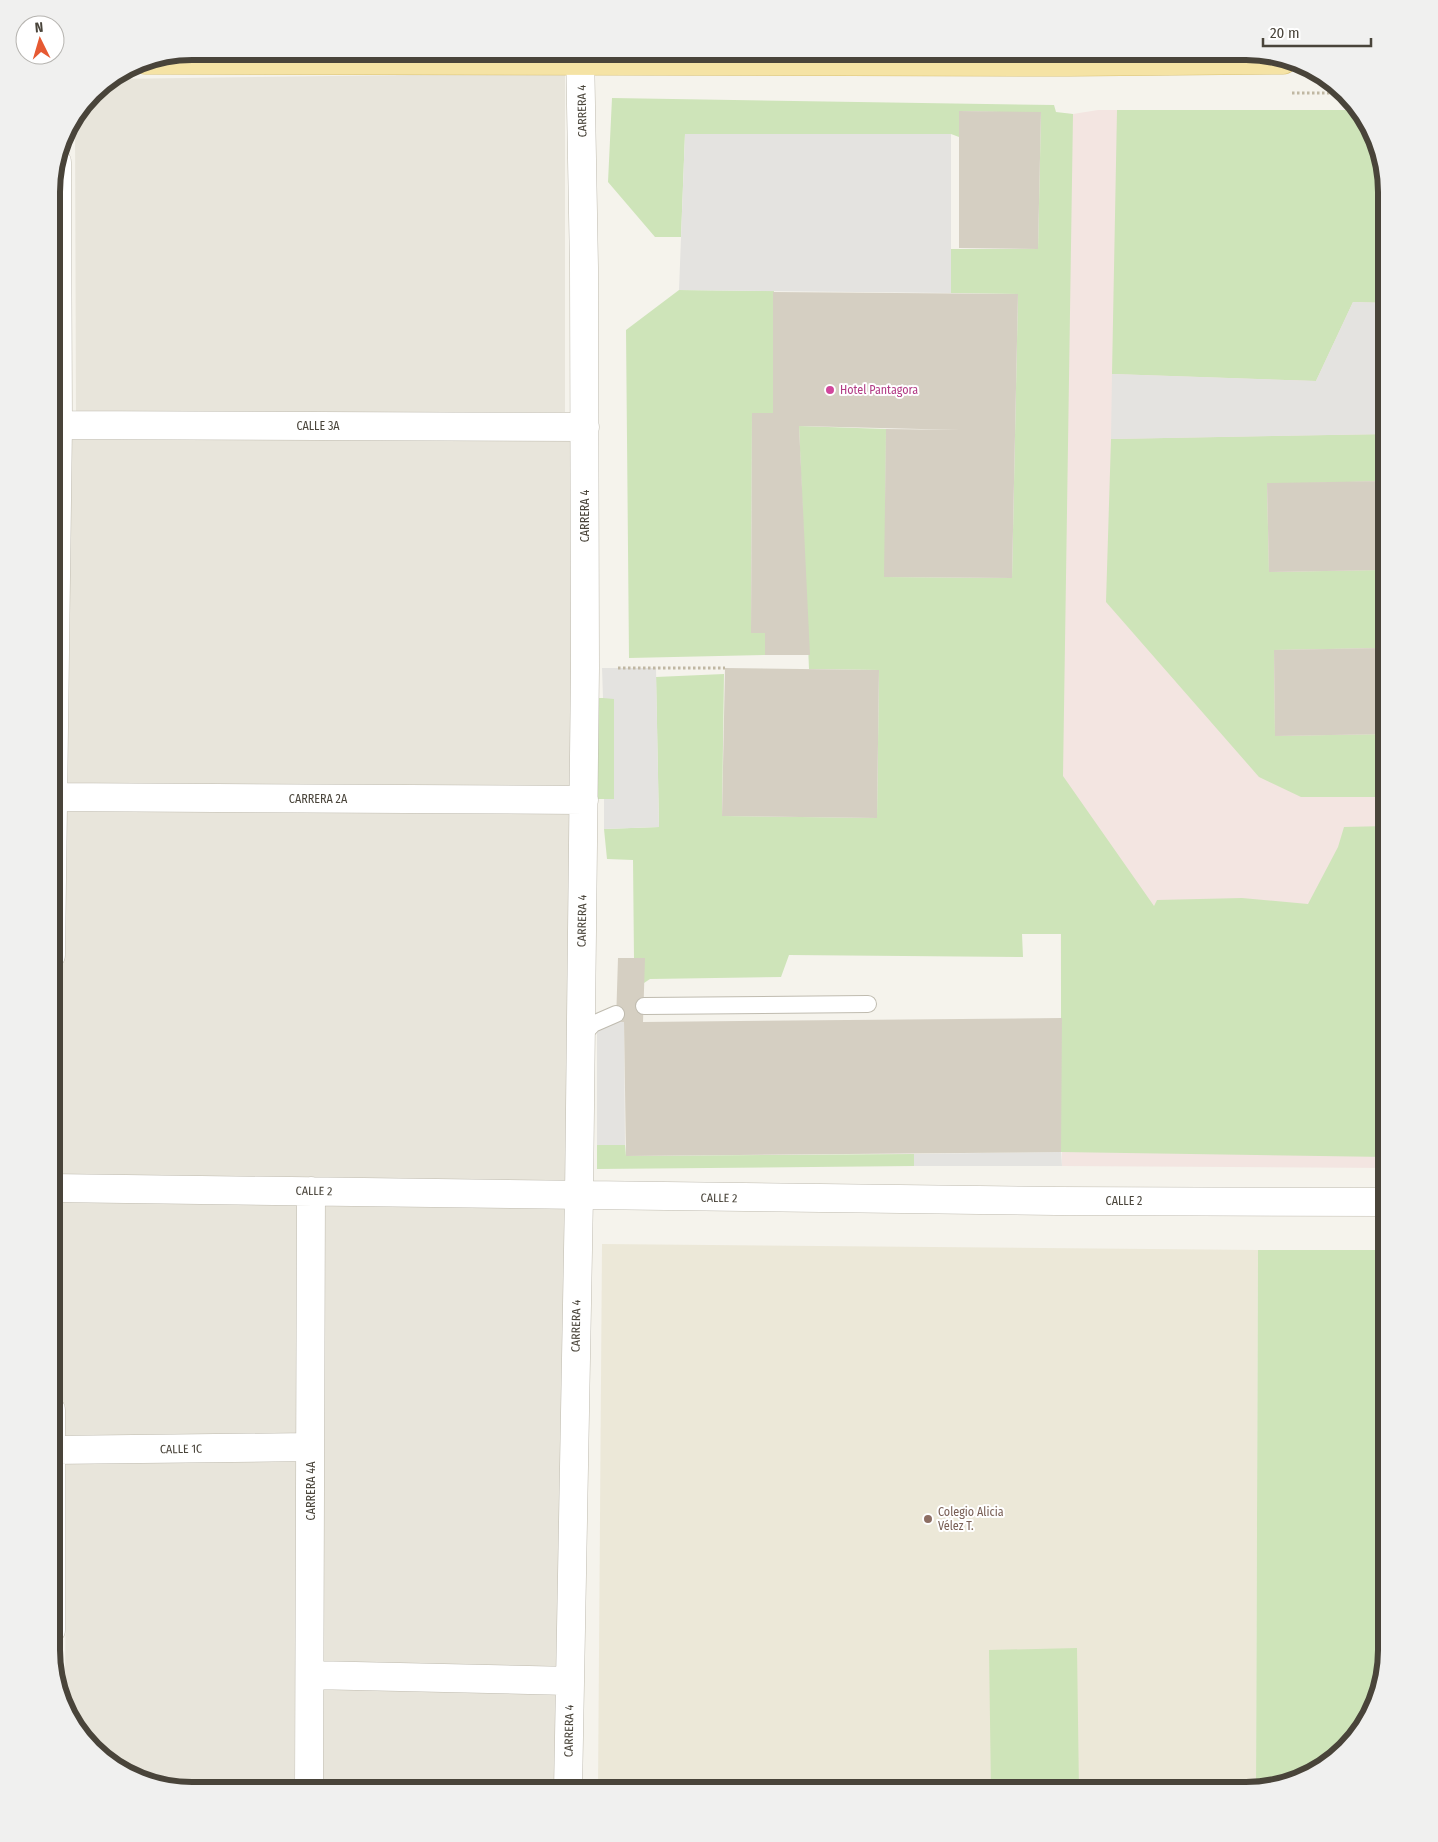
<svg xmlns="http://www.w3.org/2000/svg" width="1438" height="1842" font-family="'Fira Sans Condensed',sans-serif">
<rect width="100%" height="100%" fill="#f5f3ec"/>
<path fill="#e8e5db" d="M 565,73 L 565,412 L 76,413 L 75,118 L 99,86 L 111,79 Z
M 573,436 L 571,788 L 63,785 L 67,439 Z
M 62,807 L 573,810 L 567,1186 L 60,1178 Z
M 58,1196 L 305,1197 L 304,1438 L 58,1444 Z
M 321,1201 L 570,1202 L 558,1673 L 318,1666 Z
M 297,1461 L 294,1791 L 192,1791 L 122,1772 L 75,1728 L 65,1696 L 66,1462 Z
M 319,1683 L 561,1687 L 560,1791 L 317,1791 Z"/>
<path fill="#ece8d8" d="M 602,1244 L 1258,1250 L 1256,1788 L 1246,1791 L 598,1791 Z"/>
<path fill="#f3e5e1" d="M 1098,110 L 1359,110 L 1363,114 L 1387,192 L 1387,1168 L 1062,1166 L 1056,113 L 1073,114 Z"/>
<path fill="#cee4b9" d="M 612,98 L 1054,105 L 1056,112 L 1073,114 L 1063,776 L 1154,906 L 1157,900 L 1242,898 L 1308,904 L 1338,847 L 1344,827 L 1387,826 L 1387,1157 L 1061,1152 L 1061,934 L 1022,934 L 1023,957 L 789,955 L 781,977 L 650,979 L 644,983 L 634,959 L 633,860 L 607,859 L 604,829 L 659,827 L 656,677 L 724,674 L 722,816 L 877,818 L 879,670 L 809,669 L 799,426 L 886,429 L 885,577 L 1012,578 L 1018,294 L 951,293 L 951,249 L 1038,249 L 1041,113 L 959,111 L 959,137 L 951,134 L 685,134 L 681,237 L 655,237 L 608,182 Z
M 1117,110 L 1359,110 L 1363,114 L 1387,192 L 1387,303 L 1353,302 L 1316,381 L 1112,374 Z
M 679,290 L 774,291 L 773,413 L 752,413 L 751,632 L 765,633 L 765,655 L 629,658 L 626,330 Z
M 1387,434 L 1387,481 L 1267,484 L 1269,572 L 1381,570 L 1382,648 L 1274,650 L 1275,736 L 1387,734 L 1387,797 L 1301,797 L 1259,777 L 1106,602 L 1111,439 Z
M 597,698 L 614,698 L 614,799 L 596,799 Z
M 597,1145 L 625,1145 L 626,1156 L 914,1154 L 914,1166 L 597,1169 Z
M 1258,1250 L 1387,1250 L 1387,1650 L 1368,1720 L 1324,1767 L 1256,1788 Z
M 1077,1648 L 1079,1791 L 991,1791 L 989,1650 Z"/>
<path fill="#e4e3e0" d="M 685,134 L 951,134 L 951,293 L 679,290 Z
M 1353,302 L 1387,303 L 1387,434 L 1111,439 L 1112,374 L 1316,381 Z
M 602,668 L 656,668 L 659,827 L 604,829 L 604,799 L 614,799 L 614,699 L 603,698 Z
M 597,1022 L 624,1022 L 625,1145 L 597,1145 Z
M 1061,1152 L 1062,1166 L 914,1166 L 914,1154 Z"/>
<path fill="#d5cfc2" d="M 959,111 L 1041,112 L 1038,249 L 959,248 Z
M 773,292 L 1018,294 L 1012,578 L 884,577 L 886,429 L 961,430 L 799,426 L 810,655 L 765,655 L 765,633 L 751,633 L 752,413 L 773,413 Z
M 1387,481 L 1387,734 L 1275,736 L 1274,650 L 1382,648 L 1381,570 L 1269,572 L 1267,483 Z
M 725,668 L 879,670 L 877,818 L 722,816 Z
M 618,958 L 645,958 L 643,1022 L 1062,1018 L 1061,1152 L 626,1156 L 624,1022 L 616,1022 Z"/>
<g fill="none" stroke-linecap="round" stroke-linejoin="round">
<defs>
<path id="service" d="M 644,1006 L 868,1004
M 581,1037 L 593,1024 L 616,1014"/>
<path id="minor" d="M 52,425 L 585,427
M 51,797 L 584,800
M 51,955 L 58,425 L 57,162
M 51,1188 L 1056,1201 L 1387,1202
M 51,1450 L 310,1447
M 51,1630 L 51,1410
M 311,1675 L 570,1681
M 309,1791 L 311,1191
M 568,1791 L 579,1196 L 585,668 L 584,267 L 580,51"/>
<path id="primary" d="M 145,60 L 1070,62 L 1283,60"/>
</defs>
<use href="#service" stroke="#bfbbaf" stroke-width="18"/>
<use href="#minor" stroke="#bfbbaf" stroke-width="29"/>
<use href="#primary" stroke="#dac275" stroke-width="29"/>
<path stroke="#c0b7a2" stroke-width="3" stroke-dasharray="2.5 2.5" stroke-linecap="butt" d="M 1292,93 L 1341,93
M 618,668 L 725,668"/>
<use href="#service" stroke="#fff" stroke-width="16"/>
<use href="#minor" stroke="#fff" stroke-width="28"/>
<use href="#primary" stroke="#f5e3a5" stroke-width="28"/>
</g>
<circle fill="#d1479c" stroke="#fff" stroke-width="2" cx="830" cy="390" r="5"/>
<circle fill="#8d6e63" stroke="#fff" stroke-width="2" cx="928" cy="1519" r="5"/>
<g text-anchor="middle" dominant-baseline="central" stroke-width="4" stroke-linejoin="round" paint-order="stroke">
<g font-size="12" fill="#49443a" stroke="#fff">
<text transform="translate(582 111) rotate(-91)">CARRERA 4</text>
<text x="318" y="426">CALLE 3A</text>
<text transform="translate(585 516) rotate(-90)">CARRERA 4</text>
<text x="318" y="799">CARRERA 2A</text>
<text transform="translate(582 921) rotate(-89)">CARRERA 4</text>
<text transform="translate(314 1191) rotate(1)">CALLE 2</text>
<text transform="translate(719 1198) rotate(1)">CALLE 2</text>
<text x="1124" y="1201">CALLE 2</text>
<text transform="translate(576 1326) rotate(-89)">CARRERA 4</text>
<text transform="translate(181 1449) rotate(-1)">CALLE 1C</text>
<text transform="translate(311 1491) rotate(-90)">CARRERA 4A</text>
<text transform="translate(569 1731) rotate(-89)">CARRERA 4</text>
</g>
<g font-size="12" fill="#b23c85" stroke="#fff" text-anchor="start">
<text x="840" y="390">Hotel Pantagora</text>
</g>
<g font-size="12" fill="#785e54" stroke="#fff" text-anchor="start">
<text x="938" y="1512">Colegio Alicia<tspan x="938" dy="14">Vélez T.</tspan></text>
</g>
</g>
<path d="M0 0H1438V1842H0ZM192 60H1246A132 132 0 0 1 1378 192V1650A132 132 0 0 1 1246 1782H192A132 132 0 0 1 60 1650V192A132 132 0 0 1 192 60Z" fill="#f0f0ef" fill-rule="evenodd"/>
<path fill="none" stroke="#49443a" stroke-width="6" d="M192 60H1246A132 132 0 0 1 1378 192V1650A132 132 0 0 1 1246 1782H192A132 132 0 0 1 60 1650V192A132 132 0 0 1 192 60Z"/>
<g transform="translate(40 40) rotate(355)"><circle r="24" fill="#ffffff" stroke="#b6b4b0"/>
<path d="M0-4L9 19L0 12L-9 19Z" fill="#e65932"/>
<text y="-8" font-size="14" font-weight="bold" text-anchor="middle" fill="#49443a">N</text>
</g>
<path d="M1263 38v8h108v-8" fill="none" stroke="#49443a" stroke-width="2.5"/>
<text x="1270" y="38" font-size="15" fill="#49443a" stroke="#ffffff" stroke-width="4" paint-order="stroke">20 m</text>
</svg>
